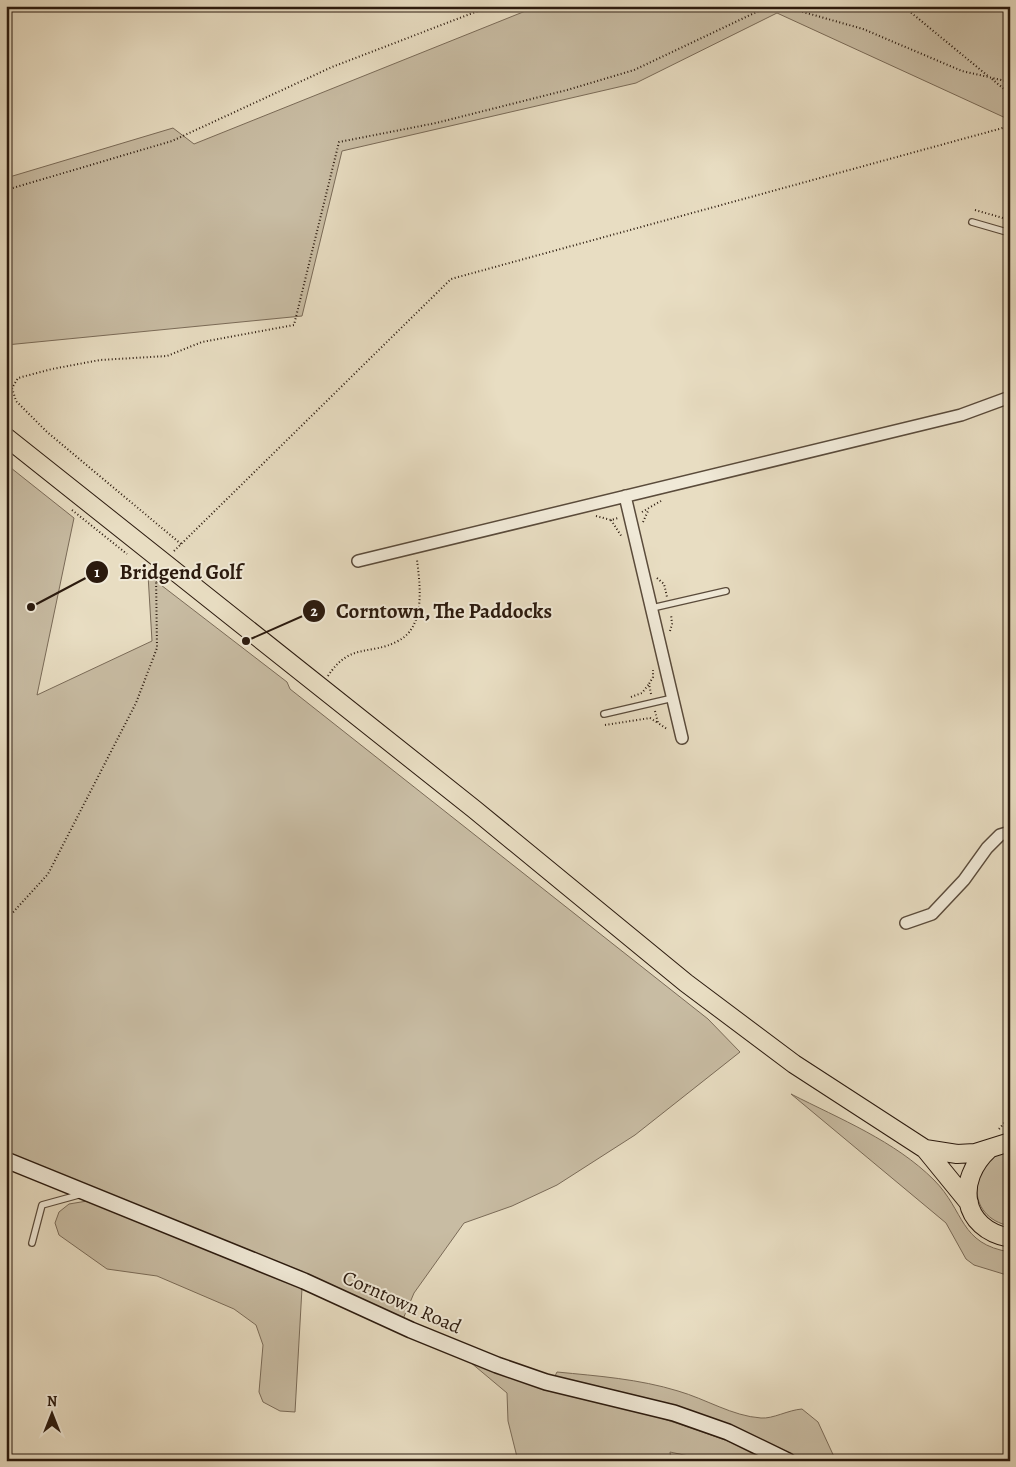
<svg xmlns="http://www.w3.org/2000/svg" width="1016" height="1467" font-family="Alegreya,serif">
<rect width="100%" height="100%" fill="#e8ddc2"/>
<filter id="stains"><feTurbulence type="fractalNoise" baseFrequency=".004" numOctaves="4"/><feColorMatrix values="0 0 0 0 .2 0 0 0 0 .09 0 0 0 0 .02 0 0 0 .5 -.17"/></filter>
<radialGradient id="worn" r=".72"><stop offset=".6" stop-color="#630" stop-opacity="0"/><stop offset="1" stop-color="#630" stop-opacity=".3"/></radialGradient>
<path fill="#c8bca3" stroke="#7a6b58" d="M 538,6 L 1010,6 L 1010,120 L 777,13 L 636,83 L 342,151 L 302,316 L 6,345 L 6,178 L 173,128 L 194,144 Z
M 6,464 L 74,518 L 37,695 L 152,641 L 148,575 L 287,682 L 290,689 L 708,1019 L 740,1052 L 635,1135 L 557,1185 L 512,1206 L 464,1223 L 414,1293 L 403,1319 L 6,1152 Z
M 791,1094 C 840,1119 895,1141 934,1180 C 965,1211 959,1244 1010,1252 L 1010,1276 L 974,1265 L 966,1259 L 946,1223 Z
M 1010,1148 L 1010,1226 C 964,1217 968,1162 1010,1148 Z
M 87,1201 L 302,1288 L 295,1412 L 280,1411 L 263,1402 L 259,1392 L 263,1345 L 256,1325 L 234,1309 L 157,1276 L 107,1269 L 59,1235 L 55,1223 L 59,1212 L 69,1204 Z
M 470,1362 C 540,1382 610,1401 679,1424 C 710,1435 742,1444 771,1461 L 712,1461 L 670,1452 L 671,1461 L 518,1461 L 508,1421 L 507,1393 Z
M 557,1372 C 598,1376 639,1379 678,1391 C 706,1399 732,1416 761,1418 C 773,1419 788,1410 802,1409 L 818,1422 L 836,1461 L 800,1461 L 731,1427 L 554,1378 Z"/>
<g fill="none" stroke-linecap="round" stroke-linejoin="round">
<defs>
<path id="service" d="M 972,222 L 1010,233
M 652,608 L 726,591
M 604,714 L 673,698
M 32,1243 L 42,1205 L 82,1194"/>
<path id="minor" d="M 625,496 L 682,738
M 358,561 L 961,415 L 1010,397
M 906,923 L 932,914 L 964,880 L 987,848 L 1000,835 L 1010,832"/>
<path id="secondary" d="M 6,1160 L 304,1281 L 411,1330 L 497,1365 L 546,1382 L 674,1413 L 728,1432 L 788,1461"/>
<path id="primary" d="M 6,437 L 474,809 L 686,983 L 794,1064 L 925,1149 L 957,1154 L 975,1153 L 1010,1142
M 925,1149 L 969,1203
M 989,1149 C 955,1180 961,1229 1010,1238"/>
</defs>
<use href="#service" stroke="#5a4b3b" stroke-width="8"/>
<use href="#minor" stroke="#5a4b3b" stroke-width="14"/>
<use href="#secondary" stroke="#2b1a0e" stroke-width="18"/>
<use href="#primary" stroke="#2b1a0e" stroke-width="20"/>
<path stroke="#2b1a0e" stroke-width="2" stroke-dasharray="1 2.5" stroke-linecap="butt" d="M 782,6 L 863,29 L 962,71 L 1010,82
M 903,6 L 988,76
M 992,79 L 1010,94
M 6,190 L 172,141 L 332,67 L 491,6
M 975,210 L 1010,220
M 72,510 L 127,554
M 642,512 L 661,501
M 596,516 L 611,520 L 618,518
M 611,520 L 622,537
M 643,522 L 648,511
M 181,544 L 47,432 L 16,401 L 12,388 L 18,378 L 52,369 L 100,360 L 167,356 L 202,342 L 294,325 L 339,142 L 436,123 L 567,90 L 634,70 L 769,6
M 174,551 L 451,279 L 1010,126
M 657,578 L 664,584 L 667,597
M 670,631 L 672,624 L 671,614
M 328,676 C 350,642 370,656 398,641 C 426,627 420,585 417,560
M 651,694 L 649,684 L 653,677 L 653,670
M 631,697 L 642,693 L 649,684
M 655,711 L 658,723 L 667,729
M 605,725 L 650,718 L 658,723
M 6,920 L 48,874 L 136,703 L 157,648 L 156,574
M 999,1129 L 1010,1116"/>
<use href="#service" stroke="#f0e9d7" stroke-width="5.5"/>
<use href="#minor" stroke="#f0e9d7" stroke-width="11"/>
<use href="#secondary" stroke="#f0e9d7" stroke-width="15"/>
<use href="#primary" stroke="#e8ddc2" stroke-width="18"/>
</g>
<g text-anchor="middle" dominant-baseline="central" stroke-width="4" stroke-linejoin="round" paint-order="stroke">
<g font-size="20" fill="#2b1a0e" stroke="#f0e9d7">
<text transform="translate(402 1302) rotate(24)">Corntown Road</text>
</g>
</g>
<path fill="none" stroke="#2b1a0e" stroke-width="2" d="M31 607L97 572M246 641L314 611"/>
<g fill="#2b1a0e" stroke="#f0e9d7" stroke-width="2">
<circle cx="31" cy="607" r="5"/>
<circle cx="246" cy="641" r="5"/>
<circle cx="97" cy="572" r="12"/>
<circle cx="314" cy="611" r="12"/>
</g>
<g font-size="15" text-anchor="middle" font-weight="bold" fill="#fff">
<text x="97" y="577">1</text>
<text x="314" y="616">2</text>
</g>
<g font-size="21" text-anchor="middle" font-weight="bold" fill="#2b1a0e" stroke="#f0e9d7" stroke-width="4" stroke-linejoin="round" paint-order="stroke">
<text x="181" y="579">Bridgend Golf</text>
<text x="444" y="618">Corntown, The Paddocks</text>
</g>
<rect width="1016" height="1467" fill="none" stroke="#e8ddc2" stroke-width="25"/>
<rect x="8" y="8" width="1001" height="1452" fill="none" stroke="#2b1a0e" stroke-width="2.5"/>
<rect x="12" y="12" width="991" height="1442" fill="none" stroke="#2b1a0e"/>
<g transform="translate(52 1414)" stroke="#f0e9d7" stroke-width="4" paint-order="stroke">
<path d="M0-4L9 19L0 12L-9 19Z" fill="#2b1a0e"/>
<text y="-8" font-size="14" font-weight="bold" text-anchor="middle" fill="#2b1a0e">N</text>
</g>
<rect width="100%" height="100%" filter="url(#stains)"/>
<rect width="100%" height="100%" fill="url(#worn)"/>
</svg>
